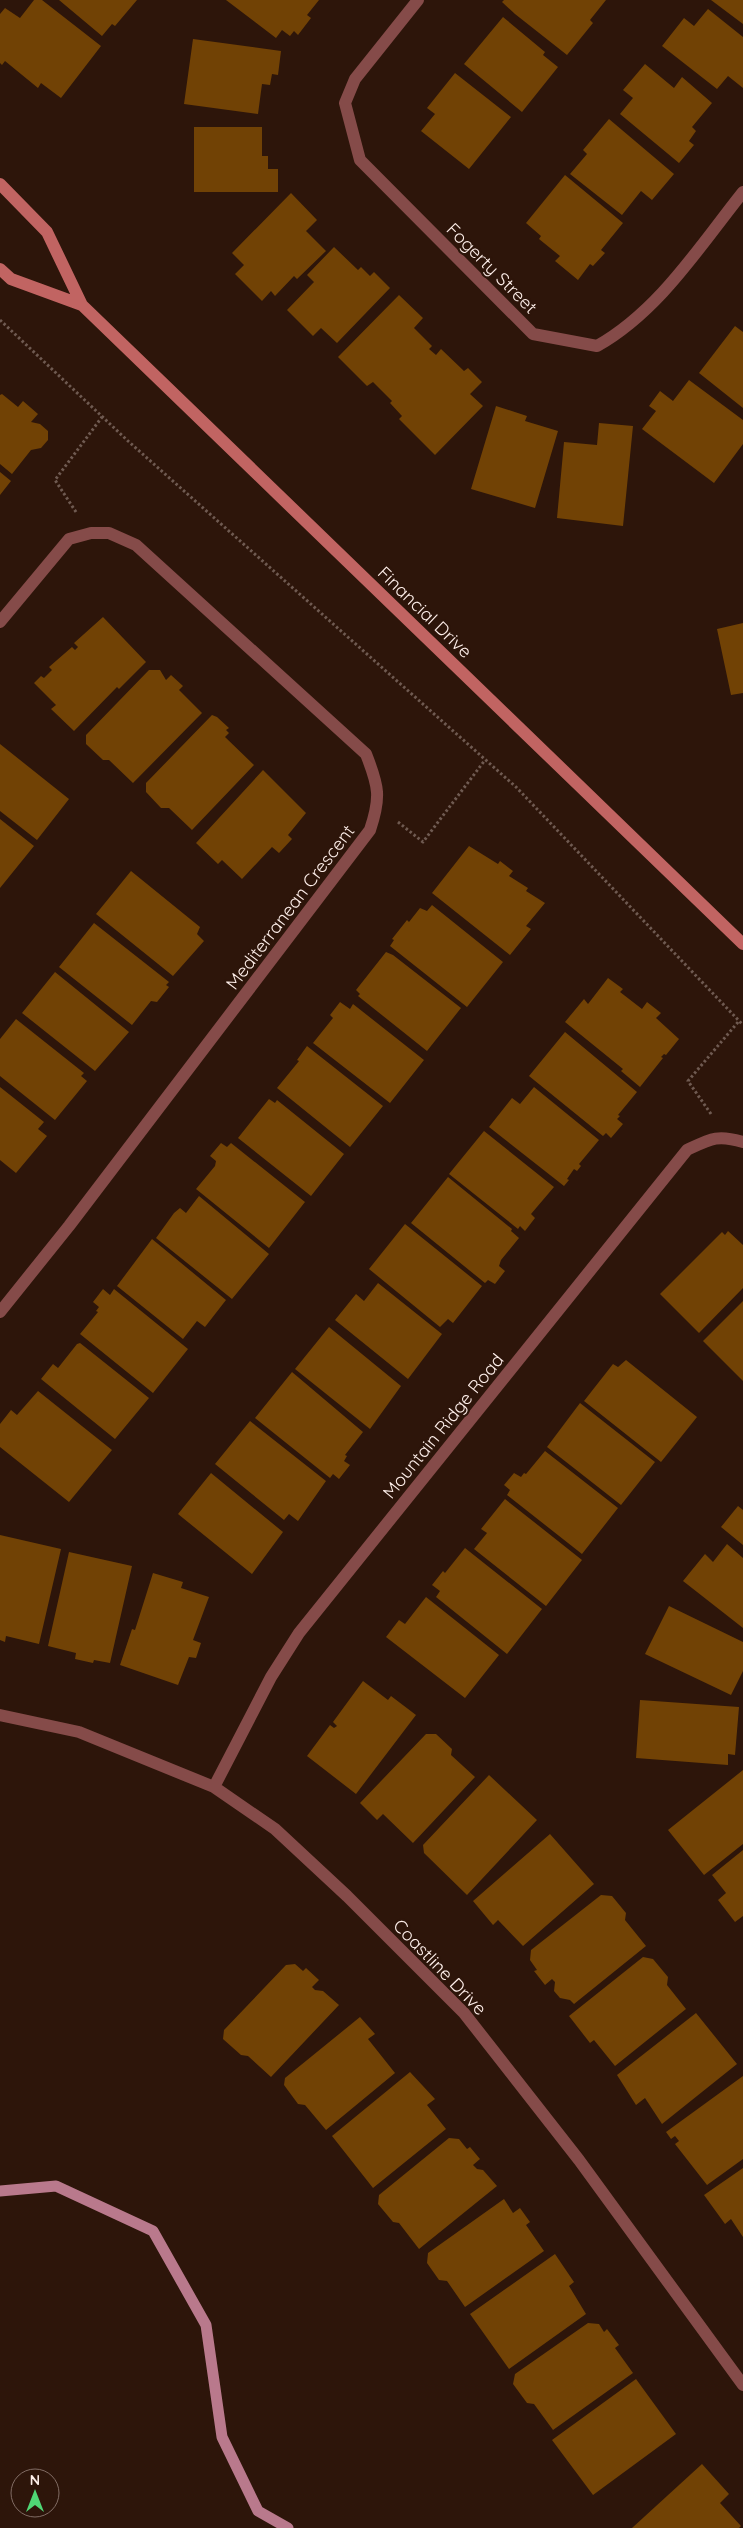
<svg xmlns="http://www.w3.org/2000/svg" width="743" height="2528" font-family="Quicksand,sans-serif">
<rect width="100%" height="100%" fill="#2d150a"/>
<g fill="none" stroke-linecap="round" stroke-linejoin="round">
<path stroke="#b9798c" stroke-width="11" d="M 0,2191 L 56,2186 L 153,2231 L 206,2325 L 222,2437 L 258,2511 L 288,2528"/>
</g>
<path fill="#714205" d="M 34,0 L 42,0 L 101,46 L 61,98 L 41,83 L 38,88 L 5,61 L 2,65 L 0,63 L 0,14 L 5,8 L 20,18 Z
M 59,0 L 137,0 L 115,26 L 112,24 L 102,36 Z
M 226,0 L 319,0 L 307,15 L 311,18 L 298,35 L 294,31 L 290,36 L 282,30 L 276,38 Z
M 504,0 L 606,0 L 590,20 L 593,23 L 567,55 L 515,14 L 502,2 Z
M 711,0 L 743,0 L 743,24 Z
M 708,9 L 743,37 L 743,88 L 728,76 L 717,89 L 662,46 L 684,18 L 694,26 Z
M 503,17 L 545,52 L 543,55 L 558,67 L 522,112 L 464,64 Z
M 193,39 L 281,51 L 278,75 L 272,74 L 270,85 L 262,84 L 258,114 L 184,104 Z
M 645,64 L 674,88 L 682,77 L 712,103 L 692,127 L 696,131 L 689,141 L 694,145 L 679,163 L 620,114 L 633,98 L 623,90 Z
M 455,73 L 511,117 L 469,169 L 421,131 L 435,114 L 427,108 Z
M 609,119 L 674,174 L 652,200 L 641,191 L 622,215 L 570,174 L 587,154 L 583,150 Z
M 194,127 L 262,127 L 262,156 L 268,156 L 268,169 L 278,169 L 278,192 L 194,192 Z
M 565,175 L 623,223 L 601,250 L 605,253 L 593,266 L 590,264 L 578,280 L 555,261 L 560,256 L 539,239 L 541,236 L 526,223 Z
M 291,193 L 317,220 L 306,231 L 326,251 L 297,279 L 294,276 L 275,296 L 271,291 L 262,301 L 235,274 L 244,265 L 232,253 Z
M 334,247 L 358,270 L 361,267 L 370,276 L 374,272 L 390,288 L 337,343 L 321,328 L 313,336 L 287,310 L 314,282 L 307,275 Z
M 399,295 L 423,318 L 414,328 L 432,346 L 429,349 L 436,355 L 441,349 L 464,371 L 468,368 L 482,382 L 470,394 L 483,406 L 435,455 L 399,419 L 402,416 L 390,403 L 392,401 L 373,382 L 367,386 L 338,357 Z
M 735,326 L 743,332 L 743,408 L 699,373 Z
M 689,380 L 743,420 L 743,444 L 714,483 L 642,429 L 656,411 L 649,406 L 660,391 L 673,401 Z
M 2,394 L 18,407 L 23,401 L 38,414 L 31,422 L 40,424 L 48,431 L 48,440 L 41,448 L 31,450 L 12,474 L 0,464 L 0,395 Z
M 496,406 L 527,416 L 525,421 L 558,431 L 535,508 L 471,489 Z
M 599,423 L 633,426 L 623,526 L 557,518 L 564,442 L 597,445 Z
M 0,472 L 11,481 L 0,495 Z
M 103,617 L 146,662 L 119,689 L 117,687 L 74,731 L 51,709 L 56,705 L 34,683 L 41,676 L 44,678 L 52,670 L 49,667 L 72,647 L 75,650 L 78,647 L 74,643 Z
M 743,623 L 743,693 L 731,695 L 717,629 Z
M 149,670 L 160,670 L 166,680 L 171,675 L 183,686 L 179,690 L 202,713 L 133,783 L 109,760 L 103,760 L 86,744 L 86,735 Z
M 212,715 L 217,717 L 229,728 L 226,730 L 229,733 L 225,737 L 254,765 L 192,830 L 169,808 L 161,808 L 146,792 L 146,783 Z
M 0,744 L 69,799 L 37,840 L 0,811 Z
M 263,770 L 306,813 L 288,835 L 292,839 L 279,853 L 272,847 L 242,879 L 222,860 L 218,864 L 196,843 Z
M 0,819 L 34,846 L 0,888 Z
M 469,846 L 498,864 L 500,861 L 513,871 L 509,876 L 528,888 L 526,891 L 545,903 L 526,926 L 531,929 L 510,955 L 432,893 Z
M 131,871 L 200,927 L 197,934 L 204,941 L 173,976 L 96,914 Z
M 432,905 L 503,962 L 467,1007 L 390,946 L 394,940 L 392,939 L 407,920 L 409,922 L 420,908 L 427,911 Z
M 94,923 L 169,982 L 166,985 L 169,987 L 157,1002 L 151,1001 L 132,1025 L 59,967 Z
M 386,952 L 393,955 L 461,1008 L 427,1051 L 358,996 L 360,994 L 356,990 Z
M 55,972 L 129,1032 L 95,1071 L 22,1013 Z
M 608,978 L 623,989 L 620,992 L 642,1009 L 647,1002 L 661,1013 L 656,1018 L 679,1039 L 666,1055 L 664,1054 L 661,1057 L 663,1058 L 640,1087 L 621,1071 L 623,1069 L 565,1022 L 584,999 L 588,1004 Z
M 340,1002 L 350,1009 L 353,1004 L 424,1060 L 390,1103 L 313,1043 L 333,1018 L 330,1015 Z
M 16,1019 L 84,1073 L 81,1076 L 87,1081 L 55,1120 L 0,1076 L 0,1039 Z
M 565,1032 L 637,1092 L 618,1115 L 620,1116 L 617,1119 L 623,1124 L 611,1138 L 606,1133 L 603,1136 L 529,1076 Z
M 307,1046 L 383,1106 L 350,1147 L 277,1088 L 299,1061 L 297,1060 Z
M 0,1087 L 44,1122 L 38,1129 L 47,1136 L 16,1173 L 0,1160 Z
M 534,1087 L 599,1140 L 579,1164 L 581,1166 L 577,1171 L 574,1169 L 567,1179 L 569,1180 L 564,1186 L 489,1127 L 512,1098 L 520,1104 Z
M 269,1099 L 275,1103 L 277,1100 L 344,1154 L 311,1196 L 238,1138 Z
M 484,1131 L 554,1187 L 531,1214 L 535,1218 L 525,1231 L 520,1226 L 518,1229 L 449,1174 Z
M 221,1143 L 227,1147 L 231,1143 L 305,1202 L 269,1248 L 196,1189 L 215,1166 L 216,1161 L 210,1156 Z
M 448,1177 L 512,1229 L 511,1231 L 519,1238 L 501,1260 L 499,1266 L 505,1271 L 495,1284 L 488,1280 L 485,1283 L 411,1223 Z
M 199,1196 L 269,1254 L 232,1299 L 156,1238 L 174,1213 L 180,1208 L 186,1213 Z
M 405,1224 L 482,1286 L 453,1323 L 448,1319 L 440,1327 L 369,1269 Z
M 728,1231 L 743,1245 L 743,1288 L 699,1333 L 660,1294 L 722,1232 L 725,1235 Z
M 152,1239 L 226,1300 L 205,1327 L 197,1321 L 183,1339 L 117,1286 Z
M 378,1283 L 442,1334 L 408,1379 L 335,1320 L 356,1294 L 364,1301 Z
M 103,1289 L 110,1295 L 114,1289 L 188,1349 L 153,1393 L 80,1334 L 98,1312 L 96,1311 L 99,1307 L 93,1302 Z
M 743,1301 L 743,1381 L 703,1341 Z
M 329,1327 L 401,1386 L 370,1429 L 295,1369 Z
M 80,1343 L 149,1398 L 115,1439 L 41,1379 L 53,1364 L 58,1368 L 77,1344 Z
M 626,1360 L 697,1417 L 661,1462 L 584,1401 L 613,1364 L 618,1367 Z
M 292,1372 L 363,1432 L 345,1455 L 347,1456 L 344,1461 L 350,1465 L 339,1479 L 333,1474 L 330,1478 L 255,1418 Z
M 38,1391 L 112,1450 L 69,1502 L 0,1447 L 0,1424 L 11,1410 L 17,1415 Z
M 580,1403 L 655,1462 L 621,1505 L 547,1447 Z
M 250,1421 L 326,1481 L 298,1521 L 289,1514 L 284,1520 L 215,1464 Z
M 545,1451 L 618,1508 L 582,1554 L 507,1495 L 510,1490 L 504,1485 L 514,1473 L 521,1477 L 524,1473 L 526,1474 Z
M 211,1473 L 283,1532 L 252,1574 L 178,1514 Z
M 505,1499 L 582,1560 L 546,1606 L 474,1549 L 487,1533 L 481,1529 Z
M 738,1506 L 743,1510 L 743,1545 L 721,1527 Z
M 0,1535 L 61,1549 L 39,1644 L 6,1636 L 5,1642 L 0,1640 Z
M 727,1544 L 743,1558 L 743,1628 L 683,1581 L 705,1554 L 713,1562 Z
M 465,1548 L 542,1609 L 507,1654 L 436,1597 L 440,1591 L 432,1585 L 443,1571 L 445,1573 Z
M 69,1552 L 132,1566 L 110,1663 L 94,1660 L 93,1663 L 75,1659 L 76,1653 L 48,1646 Z
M 153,1573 L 183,1582 L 181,1588 L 209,1597 L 193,1640 L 201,1643 L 196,1658 L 189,1657 L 178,1685 L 120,1665 L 132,1629 L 135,1630 Z
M 426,1597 L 499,1655 L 465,1698 L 386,1637 L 399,1620 L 405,1624 Z
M 669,1606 L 743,1642 L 743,1671 L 731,1695 L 645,1654 Z
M 363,1681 L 388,1700 L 391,1696 L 416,1715 L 356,1794 L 307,1756 L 330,1725 L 334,1728 L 337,1726 L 333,1722 Z
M 640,1700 L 739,1707 L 735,1755 L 728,1754 L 728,1765 L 636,1758 Z
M 426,1734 L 436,1734 L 452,1749 L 451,1755 L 475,1777 L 413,1843 L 383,1814 L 377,1820 L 360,1803 Z
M 743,1770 L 743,1844 L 704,1875 L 668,1830 Z
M 489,1775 L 537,1820 L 467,1895 L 424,1853 L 423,1845 Z
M 550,1834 L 594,1884 L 523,1946 L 498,1920 L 493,1925 L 473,1901 Z
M 743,1850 L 743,1916 L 735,1922 L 718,1900 L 726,1893 L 712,1875 Z
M 601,1895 L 612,1896 L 626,1913 L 625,1920 L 646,1946 L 574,2004 L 570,2000 L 560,1998 L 554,1991 L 555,1982 L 552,1979 L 545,1985 L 534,1971 L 537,1970 L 530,1960 L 531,1950 Z
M 643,1957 L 653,1959 L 668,1977 L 667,1985 L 686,2009 L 615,2066 L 594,2040 L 590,2043 L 569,2016 Z
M 295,1964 L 303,1971 L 306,1968 L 319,1980 L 312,1987 L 315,1990 L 323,1991 L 339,2005 L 271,2077 L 248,2056 L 241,2055 L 223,2039 L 224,2030 L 286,1965 Z
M 696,2013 L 737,2064 L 662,2124 L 645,2098 L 636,2105 L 617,2075 Z
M 360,2017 L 375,2034 L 368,2039 L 395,2073 L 326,2130 L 305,2105 L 298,2104 L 284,2085 L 285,2078 Z
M 410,2072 L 435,2099 L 427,2105 L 446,2129 L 373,2188 L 332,2136 Z
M 743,2076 L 743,2159 L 707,2185 L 675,2144 L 679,2141 L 675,2136 L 671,2139 L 666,2132 Z
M 449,2138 L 459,2139 L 467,2149 L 470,2147 L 480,2159 L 473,2165 L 477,2169 L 483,2170 L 497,2186 L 419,2249 L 399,2223 L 393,2222 L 378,2204 L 379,2195 Z
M 743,2168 L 743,2237 L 731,2219 L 725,2224 L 704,2195 Z
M 504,2199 L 513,2213 L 520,2208 L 530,2222 L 526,2225 L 544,2251 L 465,2307 L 447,2281 L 439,2280 L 427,2263 L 428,2253 Z
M 555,2254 L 574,2282 L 569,2286 L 586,2314 L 509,2369 L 470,2314 Z
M 588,2323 L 599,2324 L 604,2332 L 607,2329 L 619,2345 L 615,2348 L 633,2373 L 553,2430 L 534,2404 L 527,2403 L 513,2384 L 515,2374 Z
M 636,2379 L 676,2434 L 593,2495 L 552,2440 Z
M 702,2464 L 729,2494 L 720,2503 L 741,2526 L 739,2528 L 632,2528 Z"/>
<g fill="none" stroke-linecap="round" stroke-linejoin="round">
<path stroke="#6f5a51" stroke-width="3" stroke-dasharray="2.5 2.5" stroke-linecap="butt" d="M 0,320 L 128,441 L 516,787 L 743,1025
M 76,512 L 55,480 L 102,417
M 398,822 L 423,842 L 485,760
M 711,1114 L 688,1081 L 739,1021"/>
<path stroke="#854b49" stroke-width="12" d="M 418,0 L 355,79 L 345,103 L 360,160 L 533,334 L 597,346 C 659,311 699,247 743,192
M 0,622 L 69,539 L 91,533 L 109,533 L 136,545 L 366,754 C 379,787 381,797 370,830 L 69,1226 L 0,1312
M 0,1715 L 79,1732 L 214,1787 L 275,1829 L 347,1896 L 464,2013 L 579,2160 L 743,2385
M 214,1787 L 271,1677 L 299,1633 L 687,1150 C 710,1139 717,1134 743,1142"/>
<path stroke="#c16462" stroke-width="12" d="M 0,184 L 47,232 L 82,305 L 743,944
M 0,269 L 11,279 L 82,305"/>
</g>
<g text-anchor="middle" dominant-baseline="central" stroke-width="4.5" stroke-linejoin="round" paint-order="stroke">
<g font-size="18" fill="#feefea" stroke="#2d150a">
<text transform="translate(492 268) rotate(45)">Fogerty Street</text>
<text transform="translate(425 612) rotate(44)">Financial Drive</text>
<text transform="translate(290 907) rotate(-53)">Mediterranean Crescent</text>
<text transform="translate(443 1426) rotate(-51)">Mountain Ridge Road</text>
<text transform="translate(440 1967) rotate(46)">Coastline Drive</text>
</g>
</g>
<g transform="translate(35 2493)"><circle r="24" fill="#2d150a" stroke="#816c64"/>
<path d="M0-4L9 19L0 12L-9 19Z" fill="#4fd675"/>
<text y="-8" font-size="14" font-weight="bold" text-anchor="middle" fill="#feefea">N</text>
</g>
</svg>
